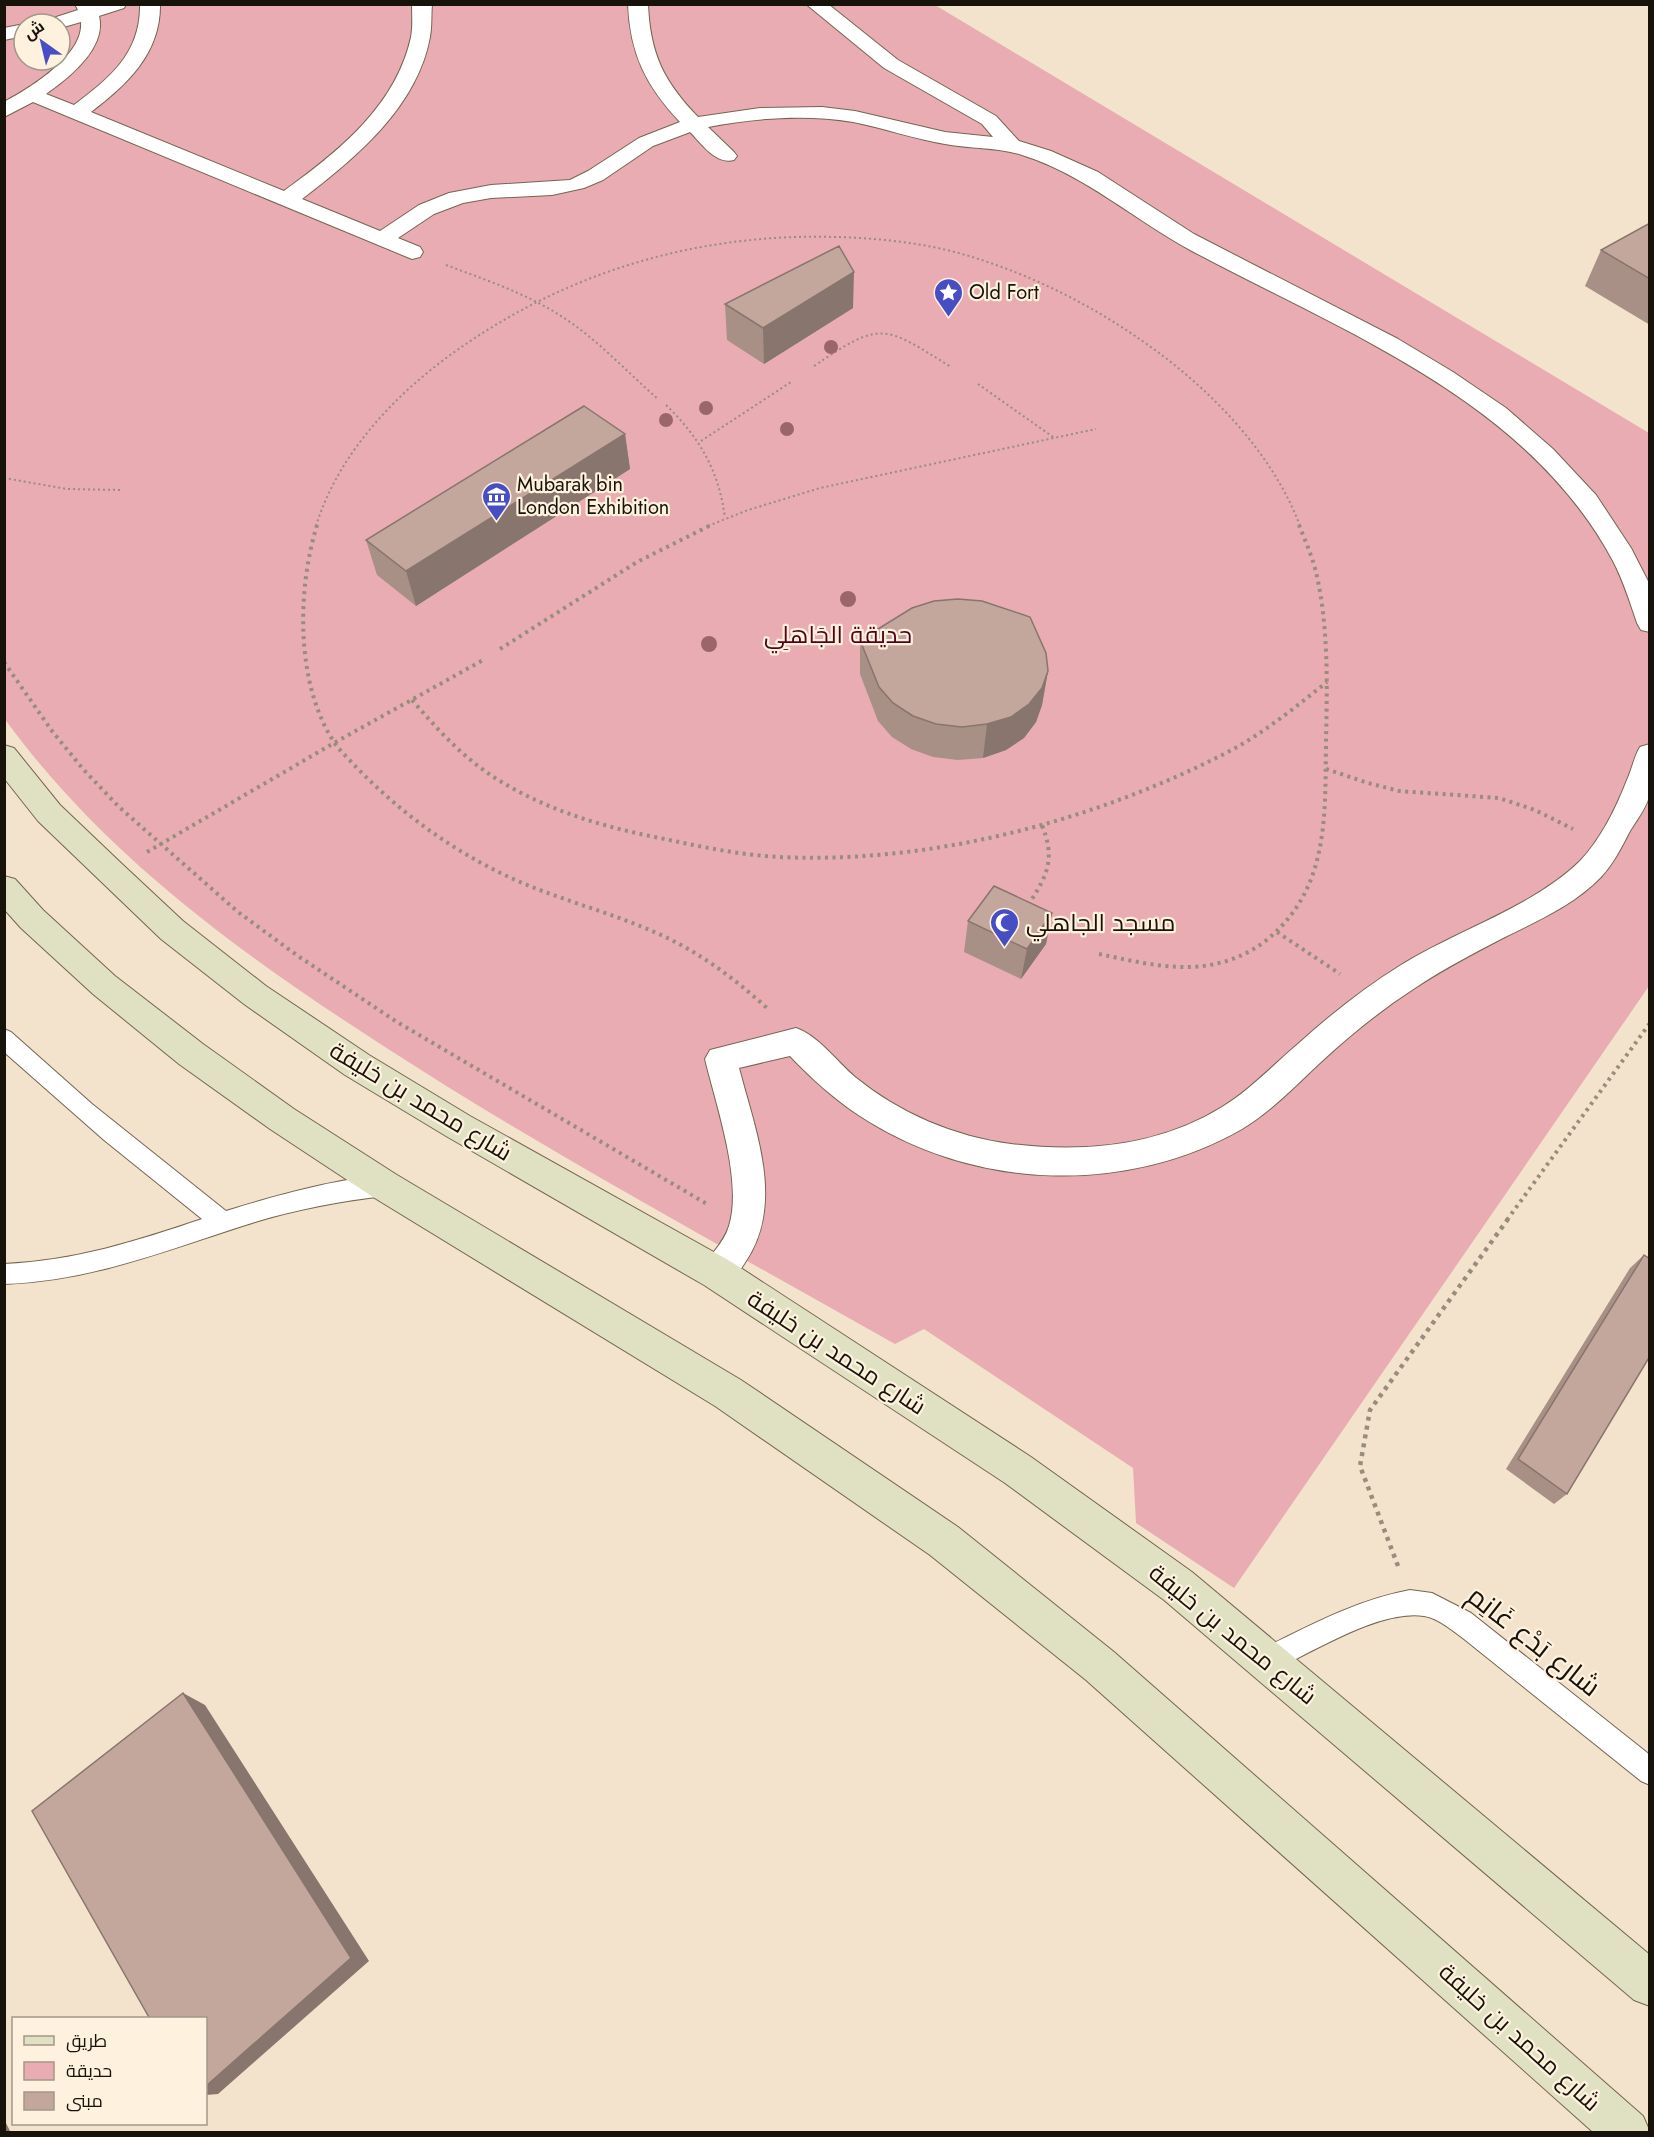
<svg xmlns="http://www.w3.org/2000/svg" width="1654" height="2137" font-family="Jost,Cairo,sans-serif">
<rect width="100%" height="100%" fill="#f3e3cc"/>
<path fill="#e9acb2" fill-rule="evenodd" d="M 4,5 L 935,5 L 1649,433 L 1649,986 L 1234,1588 L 1136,1523 L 1133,1468 L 924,1329 L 895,1344 C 724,1247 550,1154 385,1047 C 244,956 104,856 4,718 ZM 24,24 L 60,24 L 60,60 L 24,60 Z"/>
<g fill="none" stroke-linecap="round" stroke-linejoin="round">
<defs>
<path id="service" d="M 4,1029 L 11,1032 L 92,1104 L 226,1211 C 258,1201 365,1169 393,1179 L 396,1186 L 393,1193 L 385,1196 C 341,1201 298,1209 255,1222 C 172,1248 94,1281 4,1284 L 4,1264 C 74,1261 137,1241 202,1219 L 104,1140 L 4,1052 Z
M 1410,1590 L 1432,1593 L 1471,1613 L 1650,1755 L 1650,1785 L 1641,1781 L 1464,1639 C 1453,1631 1438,1618 1424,1616 C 1378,1609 1309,1655 1267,1673 L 1258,1669 L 1254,1660 L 1258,1651 C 1307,1627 1356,1600 1410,1590 Z"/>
<path id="pedestrian" d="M 75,4 L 126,4 L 124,8 L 99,16 C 107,48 69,78 46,94 L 74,105 C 110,78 141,53 140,4 L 160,4 C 161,53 127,85 91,112 L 284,191 C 338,152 396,106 411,37 C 413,27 412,15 412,4 L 432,4 C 431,15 432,26 430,37 C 417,107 356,158 302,199 L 380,231 L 419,205 L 449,193 L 491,185 L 570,180 L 588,171 L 639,138 L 680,122 C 646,86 630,54 628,4 L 648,4 C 650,54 664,82 698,117 L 760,108 L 822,107 L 855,111 L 945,132 L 993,137 L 982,124 L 884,68 L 806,4 L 828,4 L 898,60 L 996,116 L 1019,141 L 1051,151 L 1098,172 L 1194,234 L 1398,339 L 1453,372 L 1506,408 L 1553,449 L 1596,495 L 1631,548 L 1650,585 L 1650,632 L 1641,630 L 1637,623 C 1630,602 1623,580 1613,561 C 1527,400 1343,332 1192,251 C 1134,220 1086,175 1022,155 C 998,147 971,149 945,144 C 914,139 884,128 853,122 C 806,114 755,118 708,127 L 734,152 L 737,156 L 734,160 C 716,165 702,144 690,132 L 685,134 L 653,146 L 603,180 L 584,188 L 552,195 L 491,198 L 463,203 L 434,214 L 398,238 L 420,247 L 423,252 L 420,257 L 412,259 L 33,102 L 4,117 L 4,102 C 30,88 84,55 81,22 L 60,28 L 60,24 L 44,24 L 47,20 L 78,10 Z
M 24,24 L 24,36 L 4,40 L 4,28 Z
M 1650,744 C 1650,759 1652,777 1650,793 C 1648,805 1637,820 1630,831 C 1621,848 1614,863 1601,877 C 1574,905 1539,920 1505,937 C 1474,953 1443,969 1415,988 C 1381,1010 1350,1035 1321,1062 C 1296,1085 1272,1111 1242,1129 C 1125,1196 973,1190 860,1116 C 834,1099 811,1078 790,1056 L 739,1068 C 755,1130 785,1202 746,1261 C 738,1274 731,1283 717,1289 L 705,1284 L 700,1273 C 707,1257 724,1244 729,1226 C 743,1181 716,1105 705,1059 L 710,1050 L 796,1028 C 819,1036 837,1062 855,1077 C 899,1113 955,1137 1011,1144 C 1083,1153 1159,1146 1222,1107 C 1250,1090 1273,1065 1298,1044 C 1330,1015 1364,988 1401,965 C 1457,930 1533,907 1580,861 C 1601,839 1616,808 1627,780 C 1632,769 1634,757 1640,747 Z"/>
<path id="secondary" d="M 4,745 L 14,748 L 60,805 L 122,864 L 183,921 L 266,986 L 369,1055 L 470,1116 L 730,1261 L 1031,1457 L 1192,1572 L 1650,1955 L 1650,2006 L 1634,2000 L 1164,1600 L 1005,1483 L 704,1285 L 446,1136 L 345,1075 L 244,1004 L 161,939 L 38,821 L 4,778 Z
M 4,876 L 15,879 L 43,910 L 115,976 L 203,1044 L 294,1109 L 397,1175 L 741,1380 L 958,1527 L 1114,1652 L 1643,2116 L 1650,2132 L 1593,2132 L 1086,1680 L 930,1555 L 715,1406 L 373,1197 L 270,1129 L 179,1064 L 93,994 L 21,928 L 4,909 Z"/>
</defs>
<use href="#service" stroke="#746551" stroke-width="2"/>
<use href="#pedestrian" stroke="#746551" stroke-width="2"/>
<use href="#secondary" stroke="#746551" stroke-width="2"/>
<path stroke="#988d7c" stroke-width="2" stroke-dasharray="2 3" stroke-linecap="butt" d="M 446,265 C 486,280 528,294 564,318 C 598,340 627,372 658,399
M 814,366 C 882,320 883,325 951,367
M 978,384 L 1053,437
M 666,405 C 700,438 719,471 725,518
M 701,441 L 791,382
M 4,478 L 67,489 L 123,490
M 316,526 C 339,451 400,389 463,346 C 573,270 701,233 835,237 C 875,238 916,242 955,252 C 1028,272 1095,306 1155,350 C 1215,394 1274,456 1300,526
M 708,526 L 748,510 L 820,488 L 1096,429"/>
<path stroke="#988d7c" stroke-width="4" stroke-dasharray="3 4.5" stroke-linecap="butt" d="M 317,525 C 297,590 295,686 336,745 C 342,753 350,760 357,768 C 402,814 453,851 511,878 C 557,899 606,911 652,931 C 695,949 733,977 768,1009
M 500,649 L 637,562 L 711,525
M 4,662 L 52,731 L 83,769 L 119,807 L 238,912 L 298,956 L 397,1022 L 707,1204
M 412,700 C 438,730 465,760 500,781 C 551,812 607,828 665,839 C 702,847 740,855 779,857 C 928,864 1087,823 1220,756 C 1259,737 1293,709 1327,682
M 1326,769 L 1368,783 L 1399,791 L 1499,798 L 1535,810 L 1573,829
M 147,852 L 334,743 L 485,659
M 1028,905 C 1048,875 1056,858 1041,823
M 1277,932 L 1340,974
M 1099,954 C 1133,961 1168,970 1203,966 C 1227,963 1250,954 1269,938 C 1329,887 1325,816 1326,744 C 1327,687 1329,628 1316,572 C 1312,556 1305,540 1299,525
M 1507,1220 L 1650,1023"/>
<path stroke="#988d7c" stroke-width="4.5" stroke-dasharray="4 5" stroke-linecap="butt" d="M 1398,1566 L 1360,1466 L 1370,1410 L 1508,1219"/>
<use href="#service" fill="#fff" fill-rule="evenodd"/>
<use href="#pedestrian" fill="#fff" fill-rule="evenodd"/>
<use href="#secondary" fill="#e0e0c2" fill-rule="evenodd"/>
</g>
<g fill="#9b666a">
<circle cx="831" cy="347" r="7"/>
<circle cx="706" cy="408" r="7"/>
<circle cx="666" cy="420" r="7"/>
<circle cx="787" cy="429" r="7"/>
<circle cx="848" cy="599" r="8"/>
<circle cx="709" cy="644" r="8"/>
</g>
<path fill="#a89086" d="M 1650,223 L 1650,325 L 1585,286 L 1601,250 Z
M 725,304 L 853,308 L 764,364 L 727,340 Z
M 625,434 L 630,469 L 416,606 L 377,575 L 366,540 Z
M 860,640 L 1048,671 L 1042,705 L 1036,722 L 1024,738 L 1006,750 L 983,758 L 958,760 L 933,757 L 911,749 L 892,737 L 878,721 L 860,674 Z
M 1052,913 L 1046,944 L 1021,979 L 964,952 L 968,921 Z
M 1644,1255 L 1567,1494 L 1554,1504 L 1506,1469 L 1630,1268 Z"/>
<path fill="#88756d" d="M 854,272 L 853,308 L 764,364 L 763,328 Z
M 625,434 L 630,469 L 416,606 L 406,571 Z
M 1048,671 L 1042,705 L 1036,722 L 1024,738 L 1006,750 L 983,758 L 987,724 Z
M 1052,913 L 1046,944 L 1021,979 L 1027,949 Z
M 183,1693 L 205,1705 L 369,1961 L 218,2094 L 206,2095 Z
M 4,2119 L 11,2133 L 4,2133 Z"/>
<path fill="#c3a79c" stroke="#88756d" stroke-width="1.5" d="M 1650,223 L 1650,279 L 1601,250 Z
M 839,246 L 854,272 L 763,328 L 725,304 Z
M 584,406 L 625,434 L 406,571 L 366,540 Z
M 958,599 L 982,601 L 1030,617 L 1046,653 L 1048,671 L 1042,688 L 1029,704 L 1011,717 L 987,724 L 962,727 L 936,724 L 913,716 L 893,703 L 879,687 L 860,640 L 912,608 L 934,601 Z
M 994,886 L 1052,913 L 1027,949 L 968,921 Z
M 1644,1255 L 1650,1259 L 1650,1356 L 1567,1494 L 1518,1459 Z
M 183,1693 L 351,1958 L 206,2086 L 206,2019 L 150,2019 L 32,1811 Z"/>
<defs>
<symbol id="sight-pin" viewBox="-11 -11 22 30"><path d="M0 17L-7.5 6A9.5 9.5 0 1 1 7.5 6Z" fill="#474ec3" stroke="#fef1de"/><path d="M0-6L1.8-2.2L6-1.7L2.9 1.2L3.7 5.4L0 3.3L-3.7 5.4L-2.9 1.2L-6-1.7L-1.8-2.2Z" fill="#fff"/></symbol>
<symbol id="museum-pin" viewBox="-11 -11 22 30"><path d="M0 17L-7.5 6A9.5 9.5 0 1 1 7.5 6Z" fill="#474ec3" stroke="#fef1de"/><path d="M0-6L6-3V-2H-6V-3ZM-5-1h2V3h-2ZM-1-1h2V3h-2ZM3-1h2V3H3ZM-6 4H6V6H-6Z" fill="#fff"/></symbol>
<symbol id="mosque-pin" viewBox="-11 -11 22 30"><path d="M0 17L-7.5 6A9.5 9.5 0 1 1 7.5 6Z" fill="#474ec3" stroke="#fef1de"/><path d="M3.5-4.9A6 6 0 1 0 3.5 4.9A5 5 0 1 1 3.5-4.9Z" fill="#fff"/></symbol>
</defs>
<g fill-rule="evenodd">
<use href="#sight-pin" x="932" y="276" width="33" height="45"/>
<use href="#museum-pin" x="480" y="480" width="33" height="45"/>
<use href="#mosque-pin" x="988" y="906" width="33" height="45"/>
</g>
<g text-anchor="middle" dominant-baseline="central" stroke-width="4.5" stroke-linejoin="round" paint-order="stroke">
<g font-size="20" fill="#17120a" stroke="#fef1de" text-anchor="start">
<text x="969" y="292">Old Fort</text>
<text x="517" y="484">Mubarak bin<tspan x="517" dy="23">London Exhibition</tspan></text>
</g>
<g font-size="24" fill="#530019" stroke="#fef1de">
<text x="838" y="634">حديقة الجَاهلِي</text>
</g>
<g font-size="24" fill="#17120a" stroke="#fef1de" text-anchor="start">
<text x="1026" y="922">مسجد الجاهلي</text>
</g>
<g font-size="24" fill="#17120a" stroke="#fef1de">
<text transform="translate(421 1101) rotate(31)">شارع محمد بن خليفة</text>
<text transform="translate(837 1352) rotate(33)">شارع محمد بن خليفة</text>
<text transform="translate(1233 1634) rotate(39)">شارع محمد بن خليفة</text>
<text transform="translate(1520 2037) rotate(42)">شارع محمد بن خليفة</text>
</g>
<g font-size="28" fill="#17120a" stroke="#fef1de">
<text transform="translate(1534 1641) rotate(38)">شارع بَدْع غَانِم</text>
</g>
</g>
<rect width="1654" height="2137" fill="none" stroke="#17120a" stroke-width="12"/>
<rect x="12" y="2017" width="195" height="108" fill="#fef1de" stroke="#a29889" stroke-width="1.5"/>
<rect x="24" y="2036" width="30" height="9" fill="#e0e0c2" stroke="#a29889" stroke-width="1.5"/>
<text x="66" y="2047" font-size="18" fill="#17120a">طريق</text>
<rect x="24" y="2062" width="30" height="18" fill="#e9acb2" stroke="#a29889" stroke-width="1.5"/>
<text x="66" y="2077" font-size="18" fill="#17120a">حديقة</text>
<rect x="24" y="2092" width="30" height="18" fill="#c3a79c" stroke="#a29889" stroke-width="1.5"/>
<text x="66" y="2107" font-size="18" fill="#17120a">مبنى</text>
<g transform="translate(42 42) rotate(326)"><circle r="28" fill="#fef1de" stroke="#a29889" stroke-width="1.5"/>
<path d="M0-4.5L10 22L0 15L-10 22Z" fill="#474ec3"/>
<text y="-9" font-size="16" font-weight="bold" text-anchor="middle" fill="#17120a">ش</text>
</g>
</svg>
